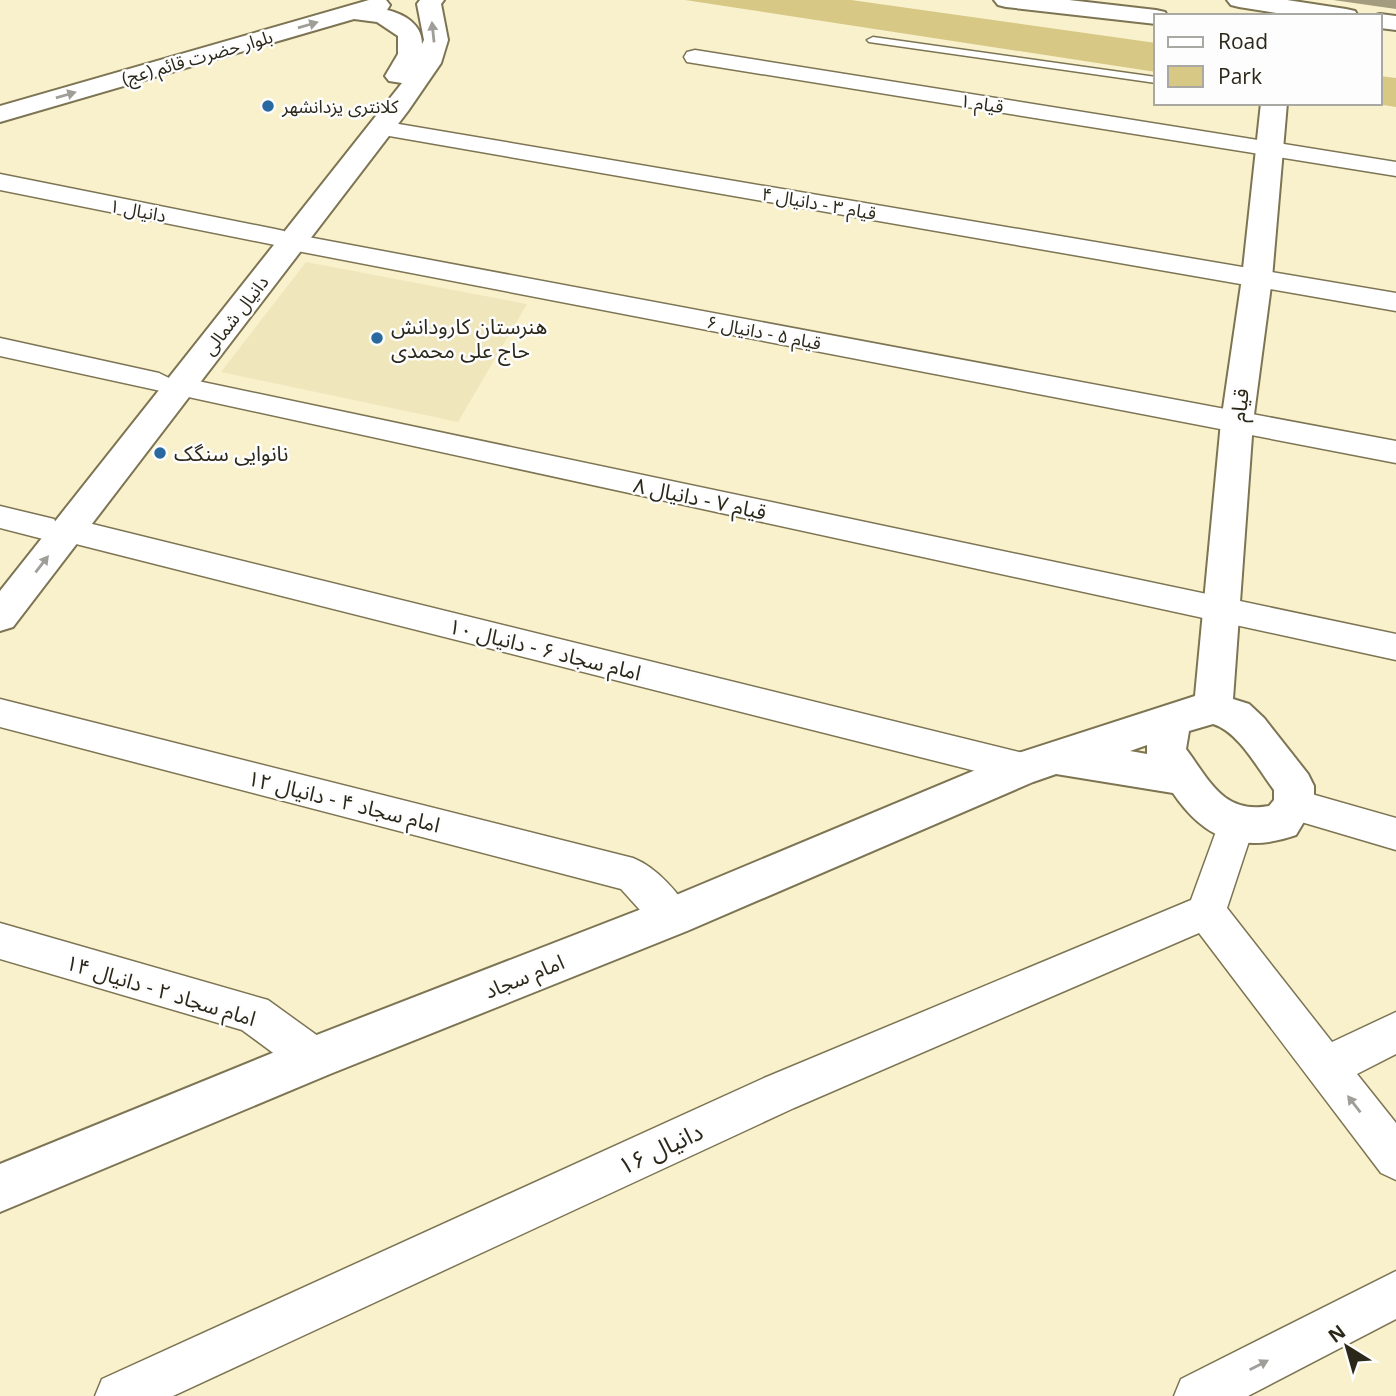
<svg xmlns="http://www.w3.org/2000/svg" width="1396" height="1396" font-family="'Open Sans','Noto Sans Arabic',sans-serif">
<rect width="100%" height="100%" fill="#f9f1cc"/>
<path fill="#f0e6bb" d="M 306,262 L 527,304 L 458,422 L 221,372 Z"/>
<path fill="#d7c885" d="M 685,0 L 851,0 L 1156,43 L 1156,72 Z
M 1380,76 L 1396,78 L 1396,107 L 1370,103 L 1380,103 Z"/>
<g fill="none" stroke-linecap="round" stroke-linejoin="round">
<defs>
<path id="lane" d="M 873,37 L 1156,77 L 1156,83 L 869,42 L 867,40 Z"/>
<path id="street" d="M 695,50 L 1396,162 L 1396,176 L 687,62 L 684,57 L 687,52 Z
M 381,121 L 1396,293 L 1396,311 L 372,133 L 369,128 L 372,123 Z
M 0,174 L 275,229 L 284,231 L 287,235 L 292,234 L 1396,441 L 1396,463 L 292,250 L 283,248 L 280,244 L 275,245 L 0,190 Z
M 0,338 L 159,373 L 171,379 L 179,377 L 1396,634 L 1396,660 L 0,356 Z
M 0,506 L 54,519 L 56,523 L 68,518 L 1023,753 L 1036,757 L 1041,768 L 1036,779 L 1023,783 L 68,542 L 57,538 L 55,534 L 43,539 L 0,528 Z
M 0,699 L 633,858 C 656,867 681,894 692,917 L 686,930 L 672,935 L 658,930 L 621,889 L 0,727 Z
M 1294,789 L 1396,818 L 1396,850 L 1281,816 L 1275,805 L 1281,794 Z
M 1235,810 L 1248,815 L 1254,826 L 1227,908 L 1332,1042 L 1396,1012 L 1396,1054 L 1357,1074 L 1396,1123 L 1396,1180 L 1381,1173 L 1199,933 L 794,1108 L 173,1396 L 95,1396 L 102,1379 L 764,1078 L 1191,900 L 1222,815 Z
M 0,923 L 268,1000 L 329,1044 L 335,1058 L 329,1072 L 314,1078 L 299,1072 L 242,1030 L 0,959 Z
M 1396,1271 L 1396,1319 L 1248,1396 L 1174,1396 L 1181,1379 Z"/>
<path id="secondary" d="M 369,0 L 386,0 L 390,5 L 387,10 C 404,14 422,24 422,44 L 424,40 L 417,4 L 420,0 L 444,0 L 441,4 L 448,40 L 441,63 L 408,111 L 13,627 L 0,631 L 0,591 L 402,83 L 389,81 L 385,76 L 398,54 L 398,36 L 377,22 L 354,19 L 0,122 L 0,106 Z
M 1261,103 L 1287,103 L 1272,278 L 1253,422 L 1233,699 L 1249,704 L 1264,718 L 1308,774 L 1314,786 L 1314,805 L 1296,835 C 1242,854 1204,839 1173,793 L 1056,774 L 1033,782 L 687,931 L 330,1074 L 0,1212 L 0,1164 L 314,1036 L 657,903 L 1009,756 L 1195,696 L 1221,422 L 1242,278 ZM 1213,724 C 1239,732 1258,769 1274,790 L 1274,800 L 1269,806 C 1223,814 1210,781 1186,749 L 1189,731 ZM 1147,745 L 1147,754 L 1130,751 Z"/>
<path id="primary" d="M 994,0 L 1069,0 L 1156,10 L 1165,12 L 1167,16 L 1156,16 L 1156,24 L 1006,7 L 998,5 Z
M 1227,0 L 1287,0 L 1346,9 L 1355,11 L 1358,16 L 1296,16 L 1239,7 L 1231,5 Z
M 1380,14 L 1396,16 L 1396,30 L 1380,28 L 1380,16 L 1372,16 Z"/>
</defs>
<use href="#lane" stroke="#7c7453" stroke-width="3"/>
<use href="#street" stroke="#7c7453" stroke-width="3"/>
<use href="#secondary" stroke="#7c7453" stroke-width="4"/>
<use href="#primary" stroke="#7c7453" stroke-width="4"/>
<use href="#lane" fill="#fff" fill-rule="evenodd"/>
<use href="#street" fill="#fff" fill-rule="evenodd"/>
<use href="#secondary" fill="#fff" fill-rule="evenodd"/>
<use href="#primary" fill="#fff" fill-rule="evenodd"/>
</g>
<path fill="#a39c7e" d="M 1333,0 L 1396,0 L 1396,9 Z"/>
<defs><path id="oneway-solid" d="M-6-.8H1V-3.2L6.5 0L1 3.2V.8H-6Z" transform="scale(1.75)"/></defs>
<g fill="#a09e98">
<use href="#oneway-solid" transform="translate(308 25) rotate(-16)"/>
<use href="#oneway-solid" transform="translate(433 32) rotate(-96)"/>
<use href="#oneway-solid" transform="translate(66 95) rotate(-16)"/>
<use href="#oneway-solid" transform="translate(42 564) rotate(-52)"/>
<use href="#oneway-solid" transform="translate(1354 1104) rotate(-128)"/>
<use href="#oneway-solid" transform="translate(1259 1365) rotate(-27)"/>
</g>
<g fill="#29699f" stroke="#fdfdfd" stroke-width="2.5">
<circle cx="268" cy="106" r="7"/>
<circle cx="377" cy="338" r="7"/>
<circle cx="160" cy="453" r="7"/>
</g>
<g text-anchor="middle" dominant-baseline="central" stroke-width="5" stroke-linejoin="round" paint-order="stroke">
<g font-size="18" fill="#2b281a" stroke="#fdfdfd">
<text transform="translate(197 57) rotate(-16)">بلوار حضرت قائم (عج)</text>
<text transform="translate(982 103) rotate(9)">قیام ۱</text>
<text transform="translate(819 203) rotate(10)">قیام ۳ - دانیال ۴</text>
<text transform="translate(138 210) rotate(11)">دانیال ۱</text>
<text transform="translate(235 315) rotate(-52)">دانیال شمالی</text>
<text transform="translate(764 332) rotate(11)">قیام ۵ - دانیال ۶</text>
</g>
<g font-size="18" fill="#2b281a" stroke="#fdfdfd" text-anchor="start">
<text x="282" y="106">کلانتری یزدانشهر</text>
</g>
<g font-size="21" fill="#2b281a" stroke="#fdfdfd" text-anchor="start">
<text x="391" y="326">هنرستان کارودانش<tspan x="391" dy="24">حاج علی محمدی</tspan></text>
<text x="174" y="453">نانوایی سنگک</text>
</g>
<g font-size="21" fill="#2b281a" stroke="#fdfdfd">
<text transform="translate(1239 405) rotate(-83)">قیام</text>
<text transform="translate(700 498) rotate(12)">قیام ۷ - دانیال ۸</text>
<text transform="translate(545 649) rotate(14)">امام سجاد ۶ - دانیال ۱۰</text>
<text transform="translate(344 801) rotate(14)">امام سجاد ۴ - دانیال ۱۲</text>
<text transform="translate(524 976) rotate(-22)">امام سجاد</text>
<text transform="translate(161 990) rotate(17)">امام سجاد ۲ - دانیال ۱۴</text>
</g>
<g font-size="24" fill="#2b281a" stroke="#fdfdfd">
<text transform="translate(660 1148) rotate(-25)">دانیال ۱۶</text>
</g>
</g>
<rect x="1154" y="14" width="228" height="91" fill="#fdfdfd" stroke="#a9a8a2" stroke-width="2"/>
<rect x="1168" y="37" width="35" height="10" fill="#ffffff" stroke="#a9a8a2" stroke-width="2"/>
<text x="1218" y="49" font-size="21" fill="#2b281a">Road</text>
<rect x="1168" y="66" width="35" height="21" fill="#d7c885" stroke="#a9a8a2" stroke-width="2"/>
<text x="1218" y="84" font-size="21" fill="#2b281a">Park</text>
<g transform="translate(1347 1347) rotate(323)" stroke="#fdfdfd" stroke-width="5" paint-order="stroke">
<path d="M0-5L12 26L0 18L-12 26Z" fill="#2b281a"/>
<text y="-10" font-size="19" font-weight="bold" text-anchor="middle" fill="#2b281a">N</text>
</g>
</svg>
